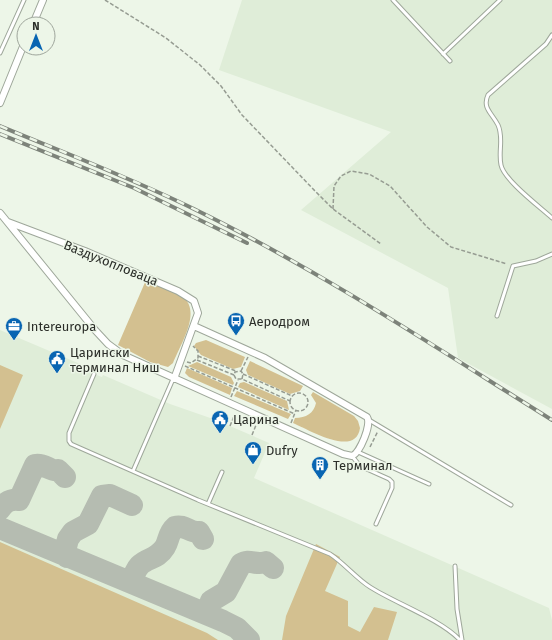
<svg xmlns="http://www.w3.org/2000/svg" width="552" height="640" font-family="'Fira Sans',sans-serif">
<rect width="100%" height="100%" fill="#edf6e8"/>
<path fill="#dfedd8" d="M 242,0 L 552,0 L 552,409 L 458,358 L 448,288 L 301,210 L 391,132 L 219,70 Z
M 0,330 L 92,369 L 90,373 L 94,374 L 102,377 L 103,375 L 170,404 L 216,420 L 269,443 L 254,478 L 549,608 L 552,620 L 552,640 L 0,640 Z"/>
<path fill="#d3c090" d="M 146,280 C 157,285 173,289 183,297 C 202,312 180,345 173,363 L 168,367 L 150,362 L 118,345 Z
M 206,340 L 245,357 L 241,367 L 233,369 L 201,355 L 194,346 L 196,343 Z
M 250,361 L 303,386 L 300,391 L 290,394 L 248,375 L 246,370 Z
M 197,362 L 231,377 L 234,383 L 233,385 L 188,366 Z
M 0,365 L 23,375 L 0,429 Z
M 187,368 L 232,388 L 230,395 L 189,377 L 185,373 Z
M 244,382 L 287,401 L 289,410 L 238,387 L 240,383 Z
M 237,391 L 291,414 L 288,419 L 234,396 Z
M 313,392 L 354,416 L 358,421 L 360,428 C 356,458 309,430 293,423 L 295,418 C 306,418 314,413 316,403 L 311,395 Z
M 0,542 L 207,633 L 218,640 L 0,640 Z
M 316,544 L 340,557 L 325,591 L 348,601 L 348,626 L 360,632 L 374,607 L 397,612 L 388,640 L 282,640 L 286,616 Z"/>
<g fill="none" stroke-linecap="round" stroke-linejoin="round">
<path stroke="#b5bcb1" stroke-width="22" d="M 0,509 C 5,502 10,499 19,500 L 35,465 C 45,463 50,472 58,470 L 65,477
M 0,528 L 223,621 L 237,628 L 249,640
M 67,557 L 65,551 L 68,539 L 73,532 L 88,524 L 102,496 L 110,495 L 132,505
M 132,583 C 138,553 154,565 165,547 C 169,541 168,533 175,527 C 184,524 190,533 199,532 L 203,539
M 206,614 L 211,601 L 226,592 L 241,564 C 250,558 255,566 266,562 L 273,568"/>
<defs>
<path id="lane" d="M 393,0 L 450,61
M 552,35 L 546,44 L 488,95 C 482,108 492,113 498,125 C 504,138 498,151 501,165 C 504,180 540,207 552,218
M 0,53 L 24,0
M 443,54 L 500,0
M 497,316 L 513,266 L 536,261 L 552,254
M 94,374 L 69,433 L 69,441 L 71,444 L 198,500 L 330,554 C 345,564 356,578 370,587 C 395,603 440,619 460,640
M 369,420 L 511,505
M 358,452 L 429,484
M 352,456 L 360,466 L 389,479 L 392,482 L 392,488 L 376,524
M 133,471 L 173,379
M 208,504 L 222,472
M 455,566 L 457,609 L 462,640"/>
<path id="street" d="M 33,24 L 43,0
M 0,103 L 24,44
M 0,213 L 95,330 L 108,344 L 123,355 L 343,454 L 352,456 C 360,453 372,424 367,417 L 265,358 L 194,326
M 8,222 L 85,251 L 178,291 L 194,301 L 198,313 L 174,379"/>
</defs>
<use href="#lane" stroke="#9ea79a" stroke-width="5"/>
<use href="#street" stroke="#9ea79a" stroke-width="8"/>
<path stroke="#969c92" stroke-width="1.5" stroke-dasharray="4 2" stroke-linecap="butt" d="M 105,0 L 166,38 L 200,65 L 221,86 L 242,115 L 316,192 L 333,209 L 381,244
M 333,209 L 334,186 L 341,176 L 351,171 L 369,174 L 390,186 L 427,227 L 451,247 L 507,264
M 198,356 L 236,371
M 197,360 L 234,375
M 187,362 L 191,363 L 198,358 L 198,351 L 193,346
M 185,366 L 295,414
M 241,371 L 248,357
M 243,374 L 292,396
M 242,379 L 243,374 L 241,371 L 235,372 L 234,375 L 236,379 L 242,379 L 290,401
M290 402a9 9 0 1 1 18 0a9 9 0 1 1-18 0Z
M 231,397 L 238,380
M 291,423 L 296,410
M 230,426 L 234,416
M 252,435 L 256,425
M 370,447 L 378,431"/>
<use href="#lane" stroke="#fff" stroke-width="3"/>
<use href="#street" stroke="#fff" stroke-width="6"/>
<defs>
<path id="rail" d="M 0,126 C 65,153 131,178 194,209 C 319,270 435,347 552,420
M 0,134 L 134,188 L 247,243"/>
</defs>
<use href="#rail" stroke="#7d837a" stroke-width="4"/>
<use href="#rail" stroke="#edf6e8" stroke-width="2.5" stroke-dasharray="8" stroke-linecap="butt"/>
</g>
<defs>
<symbol id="bus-pin" viewBox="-11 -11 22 30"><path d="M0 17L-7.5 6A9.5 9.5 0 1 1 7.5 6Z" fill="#0965b2" stroke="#edf6e8"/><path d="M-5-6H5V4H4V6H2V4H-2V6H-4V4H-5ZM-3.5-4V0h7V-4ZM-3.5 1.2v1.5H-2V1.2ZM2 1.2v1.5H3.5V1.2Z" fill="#fff"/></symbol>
<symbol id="office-pin" viewBox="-11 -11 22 30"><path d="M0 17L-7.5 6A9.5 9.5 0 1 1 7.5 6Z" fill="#0965b2" stroke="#edf6e8"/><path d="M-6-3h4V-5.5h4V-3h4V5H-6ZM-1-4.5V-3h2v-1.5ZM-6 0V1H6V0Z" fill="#fff"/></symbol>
<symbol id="civic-pin" viewBox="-11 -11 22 30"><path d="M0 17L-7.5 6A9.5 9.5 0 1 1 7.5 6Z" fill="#0965b2" stroke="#edf6e8"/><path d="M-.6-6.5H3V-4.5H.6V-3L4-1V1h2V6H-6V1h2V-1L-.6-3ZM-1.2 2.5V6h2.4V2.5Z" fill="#fff"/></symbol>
<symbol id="shop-pin" viewBox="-11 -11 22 30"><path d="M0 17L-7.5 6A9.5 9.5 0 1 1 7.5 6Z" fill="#0965b2" stroke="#edf6e8"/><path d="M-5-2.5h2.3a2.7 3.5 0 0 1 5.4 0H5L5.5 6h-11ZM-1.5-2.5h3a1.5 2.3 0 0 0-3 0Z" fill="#fff"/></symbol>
<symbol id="building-pin" viewBox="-11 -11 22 30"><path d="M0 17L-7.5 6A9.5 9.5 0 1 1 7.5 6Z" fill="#0965b2" stroke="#edf6e8"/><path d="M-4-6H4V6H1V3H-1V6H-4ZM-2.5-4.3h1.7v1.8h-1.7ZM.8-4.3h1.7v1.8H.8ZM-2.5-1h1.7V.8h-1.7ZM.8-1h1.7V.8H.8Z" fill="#fff"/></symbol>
</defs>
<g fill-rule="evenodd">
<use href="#bus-pin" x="226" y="311" width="20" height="27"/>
<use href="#office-pin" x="4" y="316" width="20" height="27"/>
<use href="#civic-pin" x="47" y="349" width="20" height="27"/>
<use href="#civic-pin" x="210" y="409" width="20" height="27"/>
<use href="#shop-pin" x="243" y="440" width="20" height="27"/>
<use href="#building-pin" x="310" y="455" width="20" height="27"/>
</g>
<g text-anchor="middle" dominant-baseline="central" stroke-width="3" stroke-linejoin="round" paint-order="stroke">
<g font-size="13" fill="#2b2e29" stroke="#edf6e8">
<text transform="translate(111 263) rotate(22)">Ваздухопловаца</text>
</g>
<g font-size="13" fill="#2b2e29" stroke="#edf6e8" text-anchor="start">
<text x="249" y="321">Аеродром</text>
<text x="27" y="326">Intereuropa</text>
<text x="70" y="352">Царински<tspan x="70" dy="15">терминал Ниш</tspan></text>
<text x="233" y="419">Царина</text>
<text x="266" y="450">Dufry</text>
<text x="333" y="465">Терминал</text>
</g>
</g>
<g transform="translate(36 36)"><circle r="19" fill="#edf6e8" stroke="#9fa69c"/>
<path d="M0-3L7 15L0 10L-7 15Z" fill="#0965b2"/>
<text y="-6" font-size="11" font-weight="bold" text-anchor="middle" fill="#2b2e29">N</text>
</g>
</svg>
